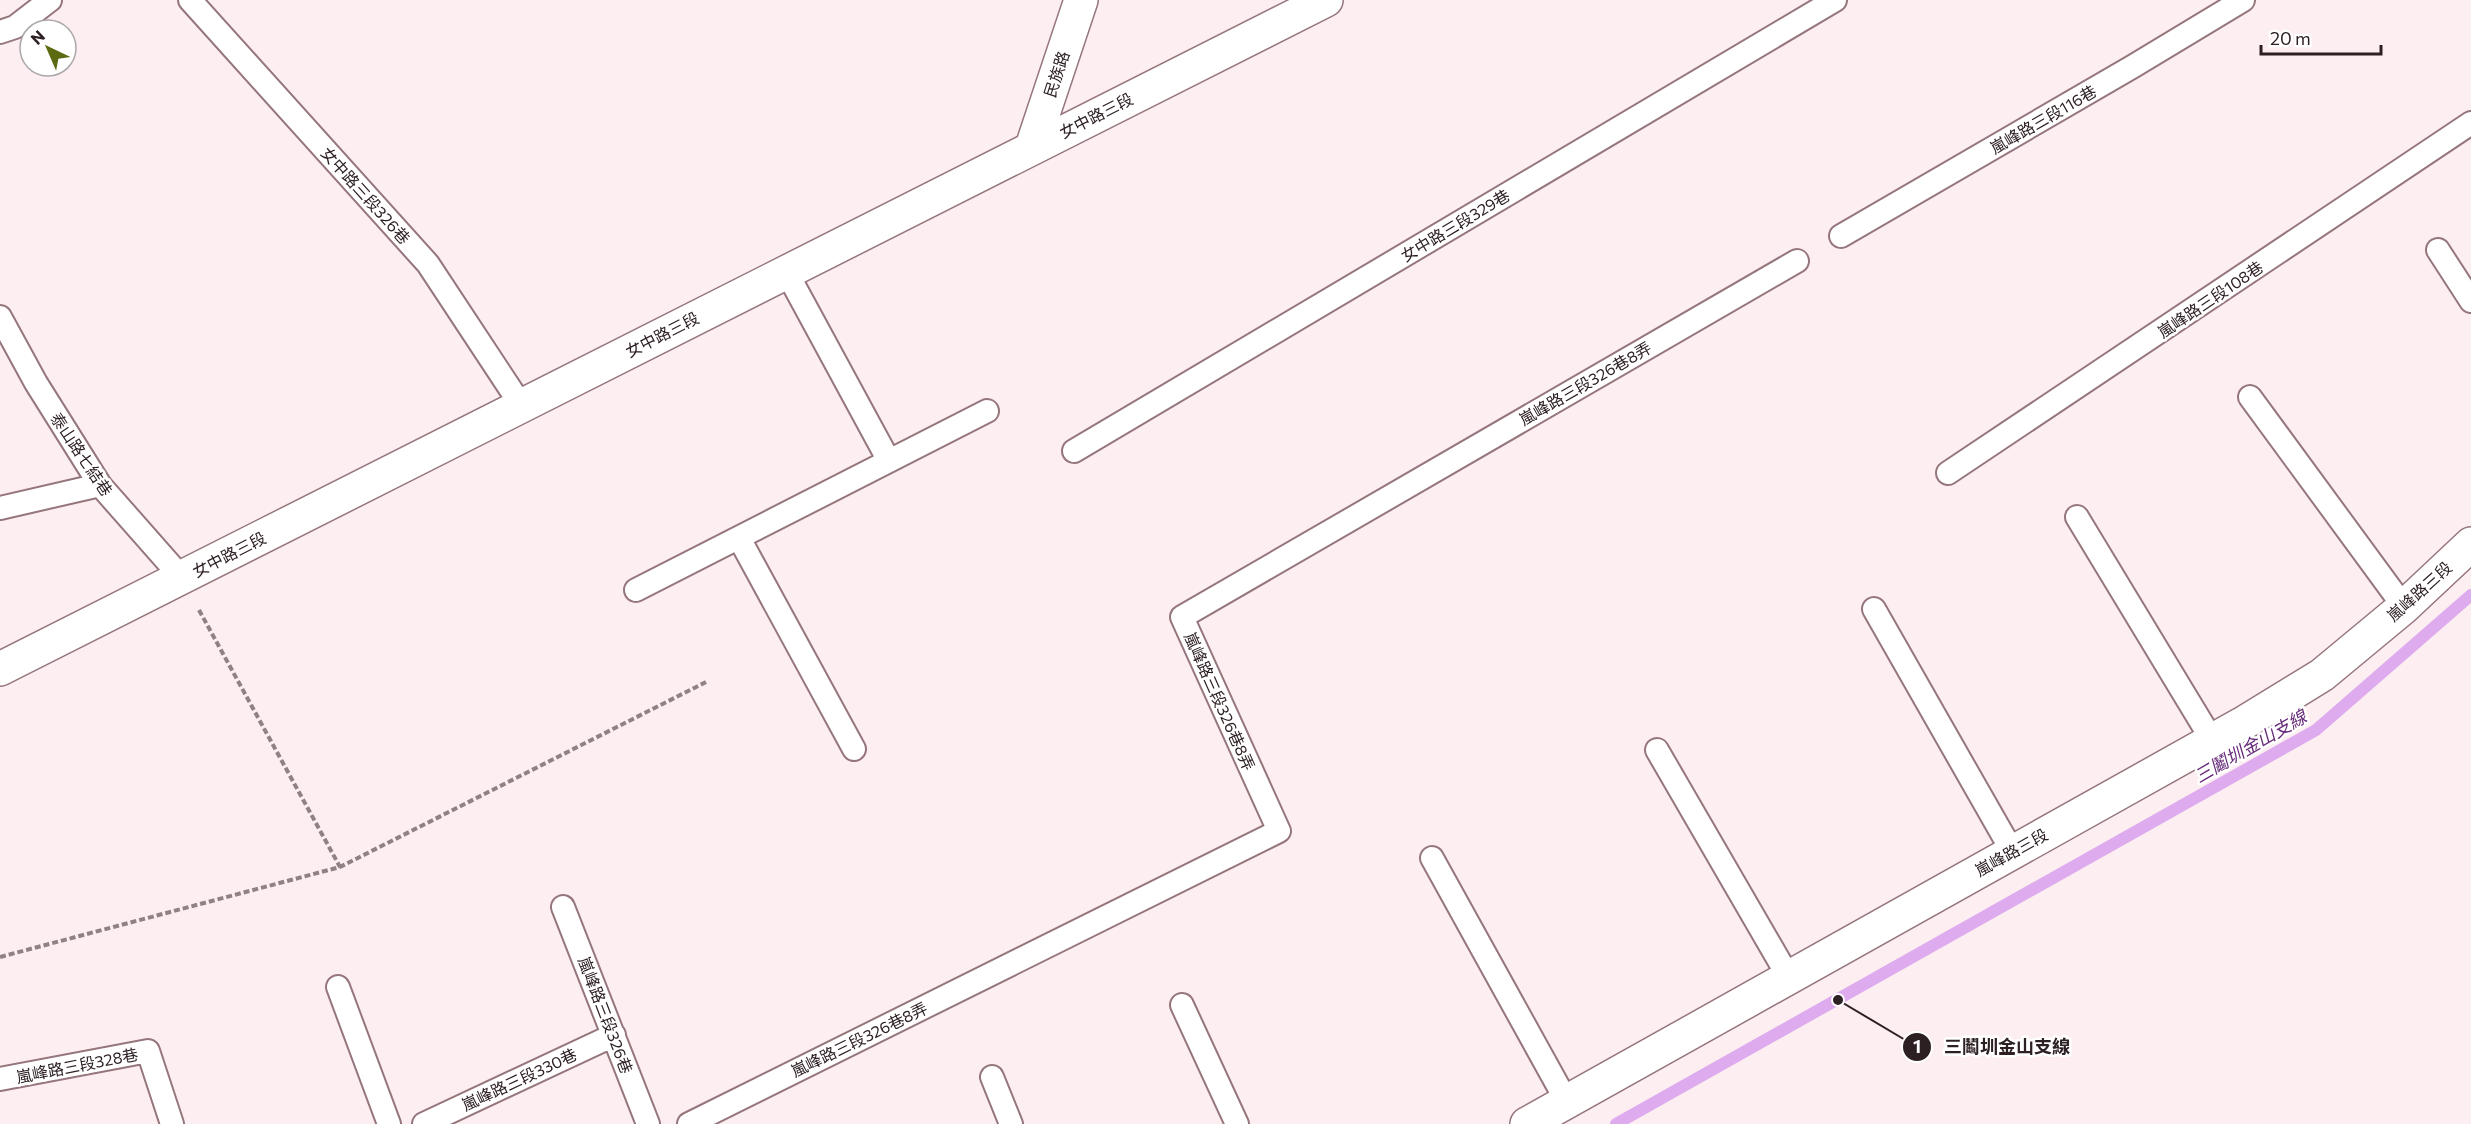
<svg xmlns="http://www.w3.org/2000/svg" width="2471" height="1124" font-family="Commissioner,'Noto Sans TC',sans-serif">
<rect width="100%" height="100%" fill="#fdeef1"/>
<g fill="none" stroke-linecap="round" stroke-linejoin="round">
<path stroke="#ddabee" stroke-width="12" d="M 1616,1124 L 2316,730 L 2471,595"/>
<defs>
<path id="service" d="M 190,0 L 428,264 L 521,405
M 0,32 L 15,27 L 50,0
M 1841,236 L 2132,67 L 2243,0
M 2438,250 L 2471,301
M 786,271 L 889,461
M 0,317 L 36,383 L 100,485 L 182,578
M 2250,397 L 2404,607
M 1074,451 L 1835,0
M 1948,473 L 2471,123
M 0,508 L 100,485
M 2077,517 L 2212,740
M 739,538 L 854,749
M 636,590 L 987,411
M 1874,609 L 2012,851
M 1657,750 L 1788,976
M 1432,858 L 1567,1102
M 563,907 L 648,1124
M 338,987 L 389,1124
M 1182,1005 L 1237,1124
M 992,1077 L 1011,1124
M 0,1079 L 148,1051 L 172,1124
M 424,1124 L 614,1035
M 689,1124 L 1279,831 L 1182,617 L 1797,261"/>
<path id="minor" d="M 1032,147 L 1081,0
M 0,669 L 1326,0"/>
<path id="tertiary" d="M 1527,1124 L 2242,724 L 2322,675 L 2404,607 L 2471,544"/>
</defs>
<use href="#service" stroke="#96767d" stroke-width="26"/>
<use href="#minor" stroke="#96767d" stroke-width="36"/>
<use href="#tertiary" stroke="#96767d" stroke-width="36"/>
<path stroke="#8f8184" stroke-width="4" stroke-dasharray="6 3" stroke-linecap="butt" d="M 199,610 L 340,867
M 0,957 L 340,867 L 706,682"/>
<use href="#service" stroke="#fff" stroke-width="22"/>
<use href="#minor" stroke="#fff" stroke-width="33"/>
<use href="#tertiary" stroke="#fff" stroke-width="33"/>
</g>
<g text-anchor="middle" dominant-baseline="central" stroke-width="5" stroke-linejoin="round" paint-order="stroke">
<g font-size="16" fill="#2d2023" stroke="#fff">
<text transform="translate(1056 74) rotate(-72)">民族路</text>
<text transform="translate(1096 115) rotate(-27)">女中路三段</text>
<text transform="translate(2043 119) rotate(-30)">嵐峰路三段116巷</text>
<text transform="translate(366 195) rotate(48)">女中路三段326巷</text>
<text transform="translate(1455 225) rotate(-31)">女中路三段329巷</text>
<text transform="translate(2210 299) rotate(-34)">嵐峰路三段108巷</text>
<text transform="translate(662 334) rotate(-27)">女中路三段</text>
<text transform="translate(1585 383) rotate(-30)">嵐峰路三段326巷8弄</text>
<text transform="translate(82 454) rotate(56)">泰山路七結巷</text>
<text transform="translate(229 554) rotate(-27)">女中路三段</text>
<text transform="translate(2419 591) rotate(-42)">嵐峰路三段</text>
<text transform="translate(1220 701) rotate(66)">嵐峰路三段326巷8弄</text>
<text transform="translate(2011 852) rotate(-29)">嵐峰路三段</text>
<text transform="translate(606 1015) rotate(69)">嵐峰路三段326巷</text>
<text transform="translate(859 1039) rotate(-26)">嵐峰路三段326巷8弄</text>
<text transform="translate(77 1065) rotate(-11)">嵐峰路三段328巷</text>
<text transform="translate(519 1079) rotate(-25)">嵐峰路三段330巷</text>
</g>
<g font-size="18" font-style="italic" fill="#672b79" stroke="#fff">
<text transform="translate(2250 746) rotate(-30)">三鬮圳金山支線</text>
</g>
</g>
<path fill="none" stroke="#2d2023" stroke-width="2" d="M1838 1000L1917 1047"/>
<g fill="#2d2023" stroke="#fff" stroke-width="2">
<circle cx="1838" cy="1000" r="6"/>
<circle cx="1917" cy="1047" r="15"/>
</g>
<g font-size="18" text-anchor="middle" font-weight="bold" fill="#fff">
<text x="1917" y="1053">1</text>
</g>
<g font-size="18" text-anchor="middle" font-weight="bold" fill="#2d2023" stroke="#fff" stroke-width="5" stroke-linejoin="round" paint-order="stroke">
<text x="2007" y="1053">三鬮圳金山支線</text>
</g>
<g transform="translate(48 48) rotate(316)"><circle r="28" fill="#ffffff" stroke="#aba6a7" stroke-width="1.5"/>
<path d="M0-4.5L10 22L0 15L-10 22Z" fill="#5c6a12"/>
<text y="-9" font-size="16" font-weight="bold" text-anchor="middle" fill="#2d2023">N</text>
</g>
<path d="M2261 45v9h120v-9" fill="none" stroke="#2d2023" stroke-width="3"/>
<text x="2270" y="45" font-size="18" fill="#2d2023" stroke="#ffffff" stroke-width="4.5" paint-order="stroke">20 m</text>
</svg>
